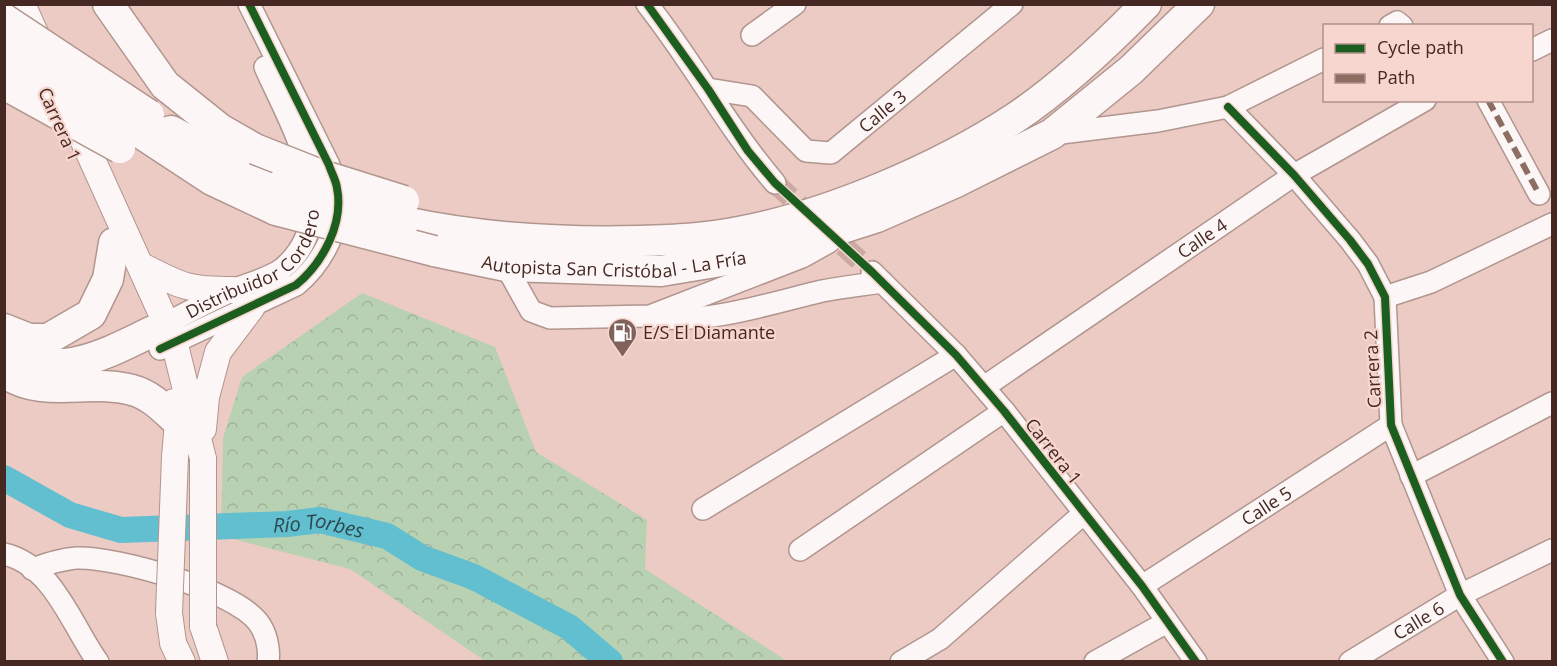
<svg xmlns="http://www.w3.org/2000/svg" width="1557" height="666" font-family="'Open Sans',sans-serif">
<defs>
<pattern id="forest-crowns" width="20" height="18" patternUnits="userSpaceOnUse" patternTransform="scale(1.5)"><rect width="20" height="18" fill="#b9d1b3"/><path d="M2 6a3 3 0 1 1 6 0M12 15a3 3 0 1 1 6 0" fill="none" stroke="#a0b39a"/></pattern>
</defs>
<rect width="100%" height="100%" fill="#eccbc4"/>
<path fill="url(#forest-crowns)" d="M 362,293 L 495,347 L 536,452 L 647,520 L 645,569 L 787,661 L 485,661 L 350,569 L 221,536 L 223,438 L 242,377 Z"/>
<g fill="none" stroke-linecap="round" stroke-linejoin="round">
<path stroke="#62bfd0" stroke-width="26" id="s1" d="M 4,478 L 70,515 L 121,530 L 287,524 L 320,520 L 387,536 L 422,558 L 474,577 L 569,627 L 610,662"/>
<path stroke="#cbaaa4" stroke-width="21" stroke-dasharray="21 10" stroke-linecap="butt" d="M 775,183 L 872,272"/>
<defs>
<g id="minor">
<path d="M 647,4 C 693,62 727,127 775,183"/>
<path d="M 1390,26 L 1397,22 L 1402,26"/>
<path d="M 752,35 L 795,4"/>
<path d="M 1532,50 L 1552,40"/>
<path id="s2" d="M 708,89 L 752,96 L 806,151 L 831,153 L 1012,4"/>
<path d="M 1488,100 L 1539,194"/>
<path d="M 1228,107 L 1294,175 L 1350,240 L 1368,264 L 1385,297 L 1391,425 L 1460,595 L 1503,662"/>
<path d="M 1053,134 L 1158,121 L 1228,107 L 1324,59"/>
<path d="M 506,266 L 531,311 L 550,318 L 650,316 L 802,257 L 829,242"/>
<path d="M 872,272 L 956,355 L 1004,411 L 1142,586 L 1196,662"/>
<path d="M 1385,297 L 1431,282 L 1552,224"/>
<path d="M 653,317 C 710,324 767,304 822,291 C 842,287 862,285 882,282"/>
<path id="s3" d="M 154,330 C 181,316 208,301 236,289 C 250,283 270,278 282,269 C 347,215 291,126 265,67"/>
<path d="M 160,349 L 296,285 C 323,263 344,223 337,188 C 336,180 331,172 329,165 L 249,4"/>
<path id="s4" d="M 984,387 L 1294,175 L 1425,100"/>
<path d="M 1411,476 L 1552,403"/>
<path d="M 703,509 L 956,355"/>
<path d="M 800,550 L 1004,411"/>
<path d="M 4,554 C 53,565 72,626 98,662"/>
<path d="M 32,569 C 47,564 61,559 77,558 C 118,557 233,590 258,622 C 266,632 270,649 268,662"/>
<path id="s5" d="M 1142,586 L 1391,425"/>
<path d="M 901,662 L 940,639 L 1083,514"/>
<path d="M 1095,662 L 1167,622"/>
<path id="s6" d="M 1350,662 L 1460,595 L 1552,550"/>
</g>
<path id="major" d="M 22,4 L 42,49
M 72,115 L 174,341 L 203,459
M 140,265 C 181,286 186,290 233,290
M 174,402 L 178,422 L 175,457
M 203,429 L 206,397 L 218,352 L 252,307
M 169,613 L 173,643 L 182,662
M 203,626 L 215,662"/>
<g id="highway">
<path d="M 108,4 L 165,85 L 220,129 L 255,149"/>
<path d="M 171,131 L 243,170 L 282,184"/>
<path d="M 139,132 L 212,180 L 276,210"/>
<path d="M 404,222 C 483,239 560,243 639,241 C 673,240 706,239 739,232 C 829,215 939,168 1015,118 C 1060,88 1108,43 1146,4"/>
<path id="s7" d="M 434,251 L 506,266 L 661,271 L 745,257 L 802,241 L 877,217 L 954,183 L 1052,134 L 1131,70 L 1199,4"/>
<path d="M 4,329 L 29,339 L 48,339 L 91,314 L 108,279 L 114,243"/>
<path d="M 4,343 C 50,386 106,354 153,331"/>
<path d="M 4,372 C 41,400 91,378 132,390 C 151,395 164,409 178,422"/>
</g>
</defs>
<use href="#minor" stroke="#b1958f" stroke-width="24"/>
<use href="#major" stroke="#b1958f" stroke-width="28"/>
<use href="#highway" stroke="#b1958f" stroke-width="33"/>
<use href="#minor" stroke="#fcf7f6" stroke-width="21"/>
<use href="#major" stroke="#fcf7f6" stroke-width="26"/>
<use href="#highway" stroke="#fcf7f6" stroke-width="30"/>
<defs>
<path id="major-bridge" d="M 203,459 L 203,626
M 169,613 L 175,457"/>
<path id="highway-bridge" d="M 4,19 L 149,115
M 4,51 L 139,132
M 4,84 L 120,148
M 255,149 L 318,174 L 404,201
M 282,184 L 404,222
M 276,210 L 434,251"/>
</defs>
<use href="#major-bridge" stroke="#b1958f" stroke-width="28" stroke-linecap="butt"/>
<use href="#highway-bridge" stroke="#b1958f" stroke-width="33" stroke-linecap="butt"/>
<use href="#major-bridge" stroke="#fcf7f6" stroke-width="26"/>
<use href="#highway-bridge" stroke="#fcf7f6" stroke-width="30"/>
<path stroke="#8d6e63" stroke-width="6" stroke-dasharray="12 6" stroke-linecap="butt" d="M 1488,100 L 1539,194"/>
<defs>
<path id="cycleway" d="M 647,4 L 708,89 L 748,151 L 775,183 L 872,272 L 956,355 L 1004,411 L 1142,586 L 1196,662
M 1228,107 L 1294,175 L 1350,240 L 1368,264 L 1385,297 L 1391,425 L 1460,595 L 1503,662
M 160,349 L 296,285 C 323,263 344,223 337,188 C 336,180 331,172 329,165 L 249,4"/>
</defs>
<use href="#cycleway" stroke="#f6d6ce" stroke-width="11"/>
<use href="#cycleway" stroke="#1b5e20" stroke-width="8"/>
</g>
<defs>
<symbol id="fuel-pin" viewBox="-11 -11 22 30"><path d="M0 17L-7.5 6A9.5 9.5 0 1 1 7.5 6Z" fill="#80615b" stroke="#f6d6ce"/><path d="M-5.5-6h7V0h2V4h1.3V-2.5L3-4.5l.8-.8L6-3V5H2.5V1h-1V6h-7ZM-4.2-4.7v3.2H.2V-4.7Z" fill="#fff"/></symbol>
</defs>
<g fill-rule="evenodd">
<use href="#fuel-pin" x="606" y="316" width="33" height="45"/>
</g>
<g text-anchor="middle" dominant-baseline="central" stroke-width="4.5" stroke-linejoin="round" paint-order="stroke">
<g font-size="18" fill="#462822" stroke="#f6d6ce">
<text stroke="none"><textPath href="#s2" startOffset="213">Calle 3</textPath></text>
<text transform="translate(60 124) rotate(66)">Carrera 1</text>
<text stroke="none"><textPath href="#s4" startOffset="264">Calle 4</textPath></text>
<text stroke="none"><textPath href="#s7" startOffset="182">Autopista San Cristóbal - La Fría</textPath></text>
<text stroke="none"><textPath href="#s3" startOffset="124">Distribuidor Cordero</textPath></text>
<text transform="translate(1372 369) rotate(-93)">Carrera 2</text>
<text transform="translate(1054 451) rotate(52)">Carrera 1</text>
<text stroke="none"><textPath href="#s5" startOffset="148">Calle 5</textPath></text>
<text stroke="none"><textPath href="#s6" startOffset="80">Calle 6</textPath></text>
</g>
<g font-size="18" fill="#462822" stroke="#f6d6ce" text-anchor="start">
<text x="643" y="332">E/S El Diamante</text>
</g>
<g font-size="20" font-style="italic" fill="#2c494f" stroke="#f6d6ce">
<text stroke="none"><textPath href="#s1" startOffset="327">Río Torbes</textPath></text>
</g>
</g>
<rect width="1557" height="666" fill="none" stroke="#462822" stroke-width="12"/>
<rect x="1323" y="24" width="210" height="78" fill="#f6d6ce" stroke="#b09089" stroke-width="1.5"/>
<rect x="1335" y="44" width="30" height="9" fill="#1b5e20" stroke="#b09089" stroke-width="1.5"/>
<text x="1377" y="54" font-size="18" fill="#462822">Cycle path</text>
<rect x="1335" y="74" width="30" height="9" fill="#8d6e63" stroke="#b09089" stroke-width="1.5"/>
<text x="1377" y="84" font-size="18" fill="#462822">Path</text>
</svg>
